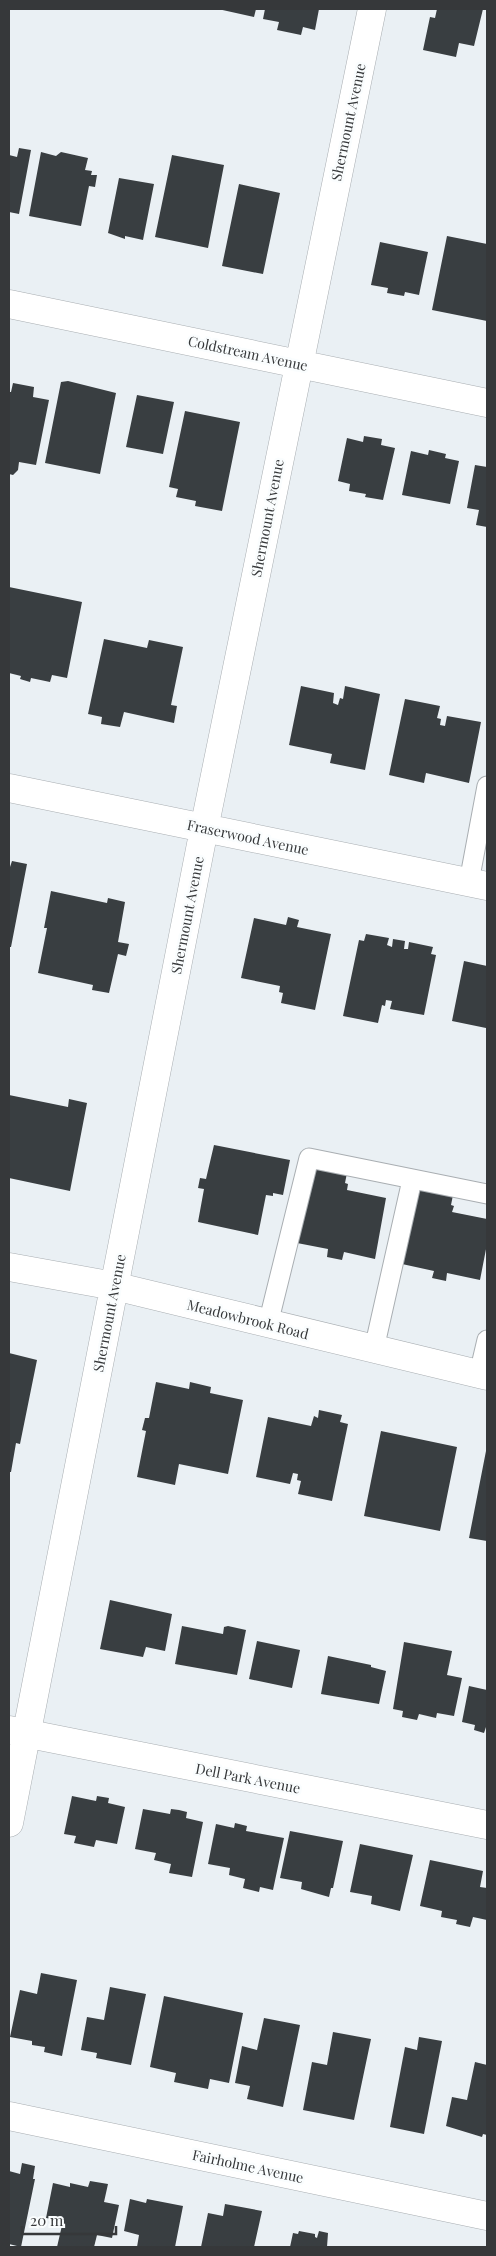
<svg xmlns="http://www.w3.org/2000/svg" width="496" height="2256" font-family="'Playfair Display',serif">
<rect width="100%" height="100%" fill="#eaf0f4"/>
<path fill="#393e41" d="M 218,9 L 256,9 L 254,17 Z
M 265,9 L 319,9 L 315,30 L 303,27 L 301,35 L 277,30 L 279,22 L 263,19 Z
M 437,9 L 483,9 L 474,46 L 459,43 L 456,57 L 423,50 L 430,17 L 435,18 Z
M 19,148 L 31,150 L 19,214 L 9,212 L 9,155 L 17,157 Z
M 41,152 L 56,156 L 61,152 L 88,158 L 85,170 L 92,171 L 91,175 L 97,175 L 95,187 L 89,186 L 81,226 L 29,216 Z
M 172,155 L 224,165 L 208,248 L 155,237 Z
M 119,178 L 154,184 L 143,240 L 125,236 L 125,239 L 108,233 Z
M 239,184 L 280,193 L 263,274 L 222,266 Z
M 447,236 L 487,244 L 487,321 L 432,310 Z
M 380,242 L 428,252 L 419,295 L 405,292 L 404,296 L 387,293 L 388,288 L 371,285 Z
M 68,381 L 116,393 L 100,474 L 45,463 L 61,382 Z
M 13,383 L 34,387 L 33,397 L 49,400 L 36,465 L 19,462 L 18,470 L 13,475 L 9,474 L 9,392 L 11,392 Z
M 137,395 L 174,402 L 163,454 L 126,447 Z
M 185,411 L 240,422 L 222,511 L 195,506 L 196,501 L 176,497 L 178,489 L 169,487 Z
M 364,436 L 382,439 L 381,445 L 395,448 L 383,500 L 365,497 L 366,494 L 349,491 L 350,484 L 338,481 L 347,438 L 363,442 Z
M 429,450 L 446,454 L 445,458 L 459,461 L 450,504 L 402,495 L 411,451 L 428,455 Z
M 475,465 L 487,467 L 487,527 L 476,525 L 479,510 L 467,508 Z
M 9,587 L 82,602 L 67,678 L 52,675 L 50,682 L 31,678 L 30,682 L 20,679 L 21,676 L 9,673 Z
M 104,639 L 147,648 L 149,640 L 183,647 L 171,705 L 177,706 L 174,723 L 124,712 L 120,727 L 101,724 L 102,717 L 88,714 Z
M 301,686 L 334,693 L 333,703 L 338,705 L 340,698 L 343,699 L 345,686 L 380,694 L 365,770 L 330,763 L 332,754 L 289,745 Z
M 405,699 L 440,706 L 437,718 L 441,719 L 440,725 L 445,726 L 447,716 L 481,722 L 469,783 L 426,773 L 424,783 L 389,775 Z
M 12,861 L 27,864 L 11,947 L 9,947 L 9,867 L 10,867 Z
M 51,891 L 107,903 L 108,898 L 125,902 L 118,942 L 129,944 L 126,956 L 118,954 L 109,993 L 92,990 L 93,985 L 38,973 L 47,928 L 44,928 Z
M 288,917 L 299,920 L 297,927 L 331,934 L 315,1010 L 281,1003 L 283,993 L 279,992 L 280,986 L 241,978 L 254,918 L 286,925 Z
M 366,934 L 389,938 L 387,945 L 392,947 L 393,939 L 405,941 L 404,949 L 408,949 L 409,942 L 433,947 L 431,954 L 436,955 L 424,1015 L 390,1009 L 392,1001 L 386,1000 L 385,1006 L 382,1005 L 378,1023 L 343,1016 L 359,940 L 364,941 Z
M 464,961 L 487,966 L 486,1028 L 452,1021 Z
M 9,1095 L 68,1107 L 69,1099 L 87,1103 L 70,1191 L 9,1178 Z
M 214,1145 L 290,1160 L 283,1195 L 273,1193 L 273,1196 L 266,1195 L 258,1235 L 198,1222 L 204,1189 L 198,1188 L 200,1178 L 206,1179 Z
M 312,1166 L 347,1173 L 345,1183 L 348,1184 L 347,1190 L 386,1198 L 375,1259 L 344,1252 L 342,1260 L 327,1257 L 328,1249 L 297,1243 Z
M 418,1188 L 453,1195 L 451,1205 L 454,1206 L 452,1212 L 487,1219 L 487,1244 L 480,1280 L 447,1273 L 446,1281 L 432,1278 L 434,1271 L 402,1264 Z
M 9,1353 L 37,1360 L 20,1444 L 16,1443 L 11,1472 L 9,1472 Z
M 156,1382 L 189,1389 L 190,1382 L 211,1387 L 210,1393 L 243,1400 L 228,1474 L 179,1464 L 175,1485 L 137,1477 L 146,1431 L 142,1430 L 145,1418 L 149,1418 Z
M 319,1410 L 342,1415 L 340,1422 L 348,1424 L 332,1501 L 298,1494 L 301,1481 L 297,1480 L 298,1474 L 293,1473 L 290,1484 L 256,1477 L 268,1417 L 311,1426 L 314,1416 L 318,1418 Z
M 381,1431 L 457,1447 L 440,1531 L 364,1516 Z
M 486,1451 L 487,1451 L 487,1541 L 469,1538 Z
M 110,1600 L 172,1614 L 165,1651 L 146,1647 L 143,1657 L 100,1649 Z
M 182,1626 L 223,1634 L 224,1627 L 228,1626 L 246,1630 L 237,1675 L 175,1664 Z
M 257,1641 L 300,1650 L 292,1688 L 249,1679 Z
M 404,1642 L 452,1651 L 447,1675 L 462,1678 L 454,1716 L 437,1713 L 436,1718 L 419,1714 L 417,1720 L 402,1717 L 403,1711 L 393,1709 Z
M 328,1656 L 371,1665 L 371,1667 L 386,1671 L 379,1704 L 321,1694 Z
M 469,1686 L 487,1690 L 487,1728 L 486,1727 L 484,1733 L 474,1730 L 475,1725 L 462,1722 Z
M 72,1796 L 96,1801 L 97,1796 L 109,1798 L 108,1803 L 125,1807 L 117,1844 L 96,1840 L 94,1847 L 74,1843 L 76,1836 L 64,1834 Z
M 143,1809 L 170,1814 L 171,1809 L 179,1810 L 187,1812 L 186,1818 L 203,1822 L 192,1877 L 169,1873 L 171,1864 L 154,1860 L 156,1853 L 135,1849 Z
M 235,1823 L 247,1826 L 246,1831 L 284,1838 L 273,1890 L 260,1887 L 259,1892 L 243,1888 L 245,1879 L 229,1875 L 230,1868 L 208,1864 L 216,1824 L 234,1828 Z
M 290,1831 L 343,1841 L 333,1888 L 331,1888 L 329,1897 L 301,1889 L 302,1882 L 280,1878 Z
M 360,1844 L 413,1855 L 400,1911 L 371,1904 L 372,1896 L 350,1892 Z
M 430,1860 L 483,1871 L 480,1887 L 487,1888 L 487,1920 L 473,1917 L 470,1927 L 456,1924 L 457,1920 L 441,1917 L 442,1911 L 420,1906 Z
M 41,1973 L 77,1980 L 62,2056 L 44,2052 L 45,2047 L 32,2045 L 32,2041 L 10,2037 L 20,1990 L 37,1994 Z
M 110,1987 L 146,1994 L 131,2065 L 96,2058 L 97,2053 L 81,2050 L 87,2017 L 104,2020 Z
M 164,1996 L 243,2013 L 229,2083 L 210,2079 L 208,2089 L 174,2082 L 176,2073 L 150,2067 Z
M 264,2018 L 300,2025 L 283,2107 L 247,2099 L 250,2086 L 235,2083 L 242,2046 L 257,2050 Z
M 333,2032 L 371,2039 L 354,2120 L 303,2110 L 312,2062 L 327,2065 Z
M 419,2037 L 442,2041 L 424,2134 L 390,2127 L 405,2047 L 417,2050 Z
M 475,2062 L 487,2065 L 487,2135 L 483,2134 L 482,2137 L 446,2126 L 452,2097 L 467,2100 Z
M 22,2163 L 35,2166 L 33,2179 L 35,2179 L 21,2247 L 9,2244 L 9,2171 L 20,2174 Z
M 90,2181 L 108,2184 L 104,2202 L 119,2205 L 112,2238 L 97,2235 L 94,2247 L 57,2247 L 63,2221 L 46,2218 L 53,2183 L 70,2187 L 70,2183 L 88,2187 Z
M 130,2199 L 146,2203 L 147,2199 L 183,2206 L 175,2247 L 137,2247 L 139,2235 L 124,2231 Z
M 225,2204 L 262,2211 L 254,2247 L 201,2247 L 208,2213 L 223,2216 Z
M 299,2231 L 315,2234 L 315,2237 L 317,2238 L 319,2231 L 328,2233 L 327,2247 L 290,2247 L 293,2233 L 298,2234 Z"/>
<g fill="none" stroke-linecap="round" stroke-linejoin="round">
<defs>
<path id="service" d="M 469,882 L 487,786
M 268,1324 L 309,1158 L 487,1194
M 374,1349 L 412,1180
M 479,1374 L 487,1340"/>
<path id="minor" d="M 9,304 L 487,403
M 9,788 L 487,886
M 9,1267 L 114,1286 L 487,1376
M 9,1730 L 487,1825
M 9,1823 L 204,829 L 372,9
M 9,2116 L 487,2216"/>
</defs>
<use href="#service" stroke="#a9aeb2" stroke-width="21"/>
<use href="#minor" stroke="#a9aeb2" stroke-width="29"/>
<use href="#service" stroke="#fff" stroke-width="19"/>
<use href="#minor" stroke="#fff" stroke-width="28"/>
</g>
<g text-anchor="middle" dominant-baseline="central" stroke-width="5" stroke-linejoin="round" paint-order="stroke">
<g font-size="14" fill="#36383a" stroke="#fafdfe">
<text transform="translate(348 122) rotate(-78)">Shermount Avenue</text>
<text transform="translate(248 353) rotate(12)">Coldstream Avenue</text>
<text transform="translate(267 518) rotate(-79)">Shermount Avenue</text>
<text transform="translate(248 837) rotate(12)">Fraserwood Avenue</text>
<text transform="translate(187 915) rotate(-79)">Shermount Avenue</text>
<text transform="translate(109 1313) rotate(-79)">Shermount Avenue</text>
<text transform="translate(248 1319) rotate(14)">Meadowbrook Road</text>
<text transform="translate(248 1778) rotate(11)">Dell Park Avenue</text>
<text transform="translate(248 2166) rotate(12)">Fairholme Avenue</text>
</g>
</g>
<rect width="496" height="2256" fill="none" stroke="#36383a" stroke-width="20"/>
<path d="M22 2226v8h94v-8" fill="none" stroke="#36383a" stroke-width="2.5"/>
<text x="30" y="2226" font-size="15" fill="#36383a" stroke="#fafdfe" stroke-width="4" paint-order="stroke">20 m</text>
</svg>
